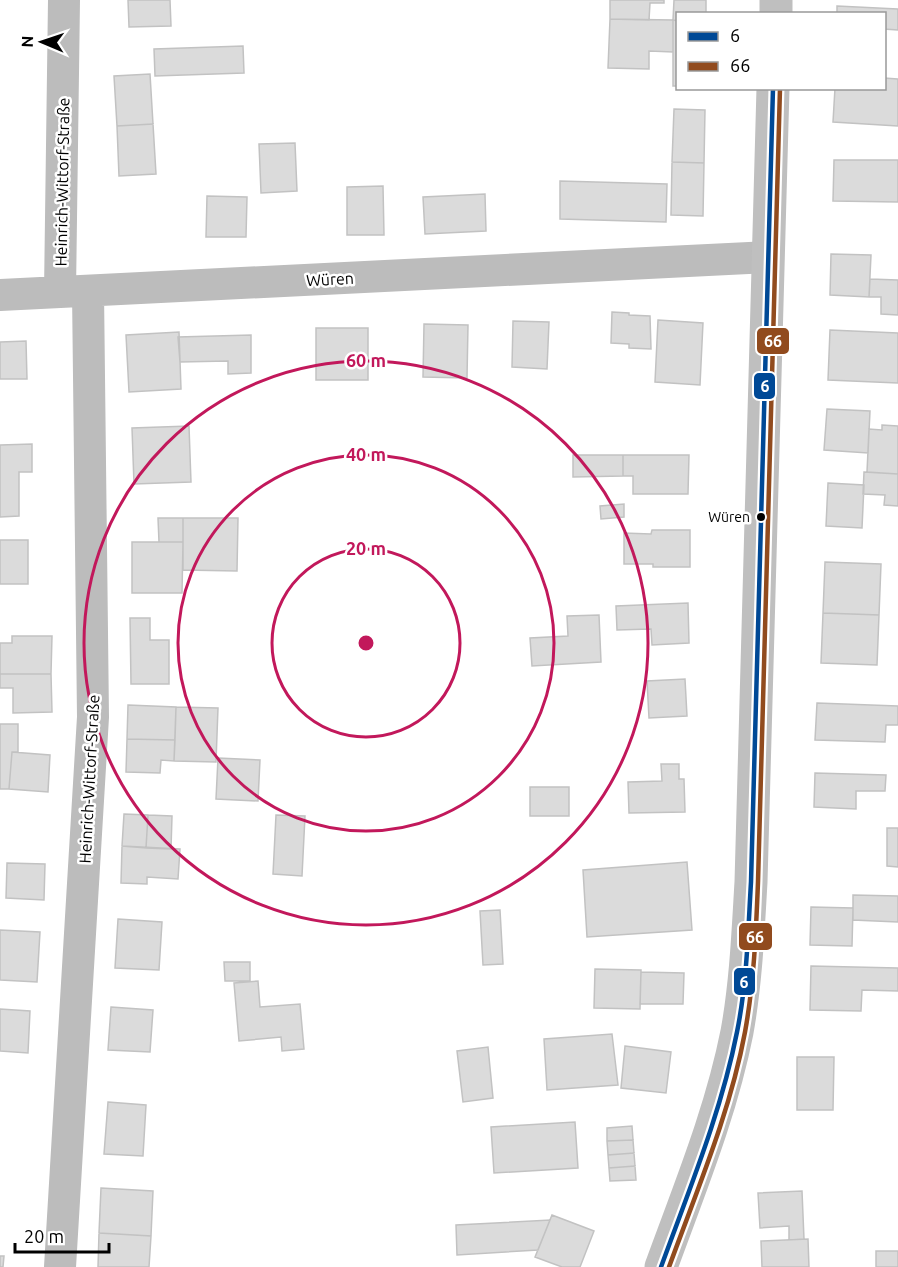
<svg xmlns="http://www.w3.org/2000/svg" width="898" height="1267" font-family="Ubuntu,sans-serif">
<rect width="100%" height="100%" fill="#fff"/>
<path fill="#dbdbdb" stroke="#c2c2c2" stroke-width="1.5" d="M 128,0 L 170,0 L 171,26 L 129,27 Z
M 610,0 L 664,0 L 664,3 L 650,3 L 649,20 L 610,19 Z
M 674,0 L 706,0 L 706,14 L 678,14 L 678,21 L 673,20 Z
M 837,6 L 898,9 L 898,30 L 884,29 L 884,14 L 837,14 Z
M 610,19 L 673,20 L 673,52 L 649,51 L 649,69 L 608,68 Z
M 673,20 L 678,21 L 678,86 L 673,86 Z
M 243,46 L 244,73 L 155,76 L 154,49 Z
M 150,74 L 153,124 L 117,126 L 114,76 Z
M 884,78 L 898,79 L 898,126 L 833,122 L 835,88 L 884,88 Z
M 674,109 L 705,110 L 704,163 L 672,162 Z
M 153,124 L 156,174 L 119,176 L 117,126 Z
M 295,143 L 297,191 L 261,193 L 259,144 Z
M 834,160 L 898,160 L 898,202 L 833,201 Z
M 672,162 L 704,163 L 703,216 L 671,215 Z
M 560,181 L 667,184 L 666,222 L 560,219 Z
M 383,186 L 384,235 L 347,235 L 347,187 Z
M 485,194 L 486,231 L 425,234 L 423,197 Z
M 207,196 L 247,197 L 246,237 L 206,237 Z
M 831,254 L 871,255 L 869,297 L 830,295 Z
M 870,279 L 898,280 L 898,315 L 881,314 L 881,297 L 869,297 Z
M 612,312 L 629,313 L 629,315 L 650,316 L 651,349 L 629,348 L 629,344 L 611,343 Z
M 658,320 L 703,323 L 700,385 L 655,382 Z
M 513,321 L 549,322 L 547,369 L 512,367 Z
M 424,324 L 468,325 L 467,378 L 423,377 Z
M 316,328 L 368,328 L 368,380 L 316,380 Z
M 830,330 L 898,333 L 898,383 L 828,380 Z
M 179,332 L 181,389 L 129,392 L 126,335 Z
M 251,335 L 251,373 L 228,374 L 228,361 L 180,362 L 178,337 Z
M 26,341 L 27,379 L 0,379 L 0,342 Z
M 827,409 L 870,411 L 868,453 L 824,450 Z
M 882,425 L 898,426 L 898,474 L 867,472 L 869,429 L 882,430 Z
M 189,426 L 191,482 L 134,484 L 132,428 Z
M 32,444 L 32,472 L 19,472 L 19,516 L 0,517 L 0,445 Z
M 573,455 L 623,455 L 623,476 L 573,477 Z
M 623,455 L 689,455 L 688,494 L 633,494 L 633,476 L 623,476 Z
M 864,472 L 898,474 L 898,506 L 884,505 L 885,495 L 863,494 Z
M 828,483 L 864,485 L 862,528 L 826,526 Z
M 624,504 L 624,517 L 601,519 L 600,506 Z
M 158,518 L 183,518 L 183,542 L 159,542 Z
M 183,518 L 238,518 L 237,571 L 183,570 Z
M 652,530 L 690,530 L 690,567 L 653,567 L 653,564 L 624,564 L 624,533 L 651,534 Z
M 0,540 L 28,540 L 28,584 L 0,584 Z
M 132,542 L 183,542 L 182,593 L 132,593 Z
M 825,562 L 881,564 L 879,615 L 823,613 Z
M 688,603 L 689,643 L 652,645 L 651,629 L 617,630 L 616,606 Z
M 823,613 L 879,615 L 877,665 L 821,663 Z
M 599,615 L 601,662 L 532,666 L 530,638 L 568,636 L 567,616 Z
M 130,618 L 150,618 L 150,640 L 169,640 L 169,684 L 131,684 Z
M 12,636 L 52,636 L 51,674 L 0,674 L 0,643 L 12,643 Z
M 0,674 L 51,674 L 52,712 L 13,713 L 13,688 L 0,688 Z
M 685,679 L 687,716 L 649,718 L 647,681 Z
M 817,703 L 898,706 L 898,725 L 886,725 L 885,742 L 815,740 Z
M 128,705 L 176,707 L 175,740 L 127,739 Z
M 176,707 L 218,708 L 216,762 L 174,761 Z
M 0,724 L 18,724 L 18,752 L 12,752 L 9,789 L 0,789 Z
M 127,739 L 175,740 L 174,761 L 161,760 L 160,773 L 126,772 Z
M 12,752 L 50,755 L 48,792 L 9,789 Z
M 218,758 L 260,760 L 258,801 L 216,799 Z
M 661,764 L 679,764 L 679,779 L 684,779 L 685,812 L 629,813 L 628,782 L 662,781 Z
M 815,773 L 886,775 L 885,791 L 856,791 L 856,809 L 814,807 Z
M 530,787 L 569,787 L 569,816 L 530,816 Z
M 124,814 L 148,815 L 146,848 L 122,846 Z
M 148,815 L 172,816 L 171,849 L 146,848 Z
M 276,815 L 305,816 L 302,876 L 273,874 Z
M 887,828 L 898,828 L 898,867 L 887,866 Z
M 122,846 L 180,849 L 178,879 L 147,877 L 147,884 L 121,883 Z
M 687,862 L 692,930 L 587,937 L 583,870 Z
M 7,863 L 45,864 L 44,900 L 6,898 Z
M 853,895 L 898,896 L 898,922 L 853,920 Z
M 811,907 L 853,908 L 852,946 L 810,945 Z
M 500,910 L 503,964 L 483,965 L 480,911 Z
M 118,919 L 162,922 L 159,970 L 115,968 Z
M 0,930 L 40,932 L 37,982 L 0,980 Z
M 224,962 L 250,962 L 250,981 L 225,981 Z
M 811,966 L 898,968 L 898,991 L 862,990 L 861,1011 L 810,1010 Z
M 595,969 L 641,970 L 640,1009 L 594,1008 Z
M 641,972 L 684,973 L 683,1004 L 640,1004 Z
M 258,981 L 260,1007 L 300,1004 L 304,1049 L 282,1051 L 281,1037 L 239,1041 L 234,983 Z
M 111,1007 L 153,1010 L 150,1052 L 108,1050 Z
M 0,1009 L 30,1011 L 28,1053 L 0,1051 Z
M 612,1034 L 618,1085 L 547,1090 L 544,1039 Z
M 625,1046 L 671,1052 L 666,1093 L 621,1088 Z
M 488,1047 L 493,1098 L 463,1102 L 457,1051 Z
M 797,1057 L 834,1057 L 833,1110 L 797,1110 Z
M 108,1102 L 146,1105 L 143,1156 L 104,1154 Z
M 575,1122 L 578,1168 L 494,1173 L 491,1127 Z
M 632,1126 L 633,1140 L 607,1141 L 607,1128 Z
M 633,1140 L 634,1153 L 608,1155 L 607,1141 Z
M 634,1153 L 635,1166 L 609,1168 L 608,1155 Z
M 635,1166 L 636,1180 L 610,1181 L 609,1168 Z
M 101,1188 L 153,1191 L 151,1236 L 99,1233 Z
M 802,1191 L 804,1239 L 789,1240 L 789,1226 L 760,1228 L 758,1193 Z
M 552,1215 L 594,1231 L 580,1267 L 562,1267 L 535,1257 Z
M 550,1220 L 538,1250 L 457,1255 L 456,1225 Z
M 99,1233 L 151,1236 L 149,1267 L 98,1267 Z
M 808,1239 L 809,1267 L 762,1267 L 761,1241 Z
M 876,1251 L 898,1251 L 898,1267 L 876,1267 Z
M 0,1256 L 4,1256 L 3,1267 L 0,1267 Z"/>
<g fill="none" stroke-linecap="round" stroke-linejoin="round">
<path stroke="#bcbcbc" stroke-width="32" d="M 60,292 L 64,0
M 0,295 L 768,257
M 60,1267 L 93,717 L 88,291"/>
<path stroke="#bfbfbf" stroke-width="33" d="M 776,14 L 776,0
M 661,1267 C 689,1190 721,1113 737,1032 C 746,982 748,932 751,882 L 773,88"/>
<defs>
<path id="bus-1" d="M 661,1267 C 689,1190 721,1113 737,1032 C 747,983 748,932 751,882 L 773,88"/>
<path id="bus-2" d="M 669,1267 C 697,1190 730,1113 745,1032 C 754,983 756,932 758,882 L 780,88"/>
</defs>
<use href="#bus-1" stroke="#fff" stroke-width="9"/>
<use href="#bus-2" stroke="#fff" stroke-width="9"/>
<use href="#bus-1" stroke="#004996" stroke-width="4.5"/>
<use href="#bus-2" stroke="#914b1e" stroke-width="4.5"/>
</g>
<g fill="none" stroke="#c2185b" stroke-width="3">
<circle cx="366" cy="643" r="94"/>
<circle cx="366" cy="643" r="188"/>
<circle cx="366" cy="643" r="282"/>
</g>
<circle fill="#000" stroke="#fff" stroke-width="2" cx="761" cy="517" r="5"/>
<g text-anchor="middle" dominant-baseline="central" stroke-width="5" stroke-linejoin="round" paint-order="stroke">
<g font-size="14" fill="#000" stroke="#fff" text-anchor="end">
<text x="750" y="517">Würen</text>
</g>
<g font-size="16" fill="#000" stroke="#fff">
<text transform="translate(62 182) rotate(-89)">Heinrich-Wittorf-Straße</text>
<text transform="translate(330 279) rotate(-3)">Würen</text>
<text transform="translate(89 779) rotate(-87)">Heinrich-Wittorf-Straße</text>
</g>
</g>
<circle cx="366" cy="643" r="9" fill="#c2185b" stroke="#fff" stroke-width="3"/>
<g font-size="18" text-anchor="middle" font-weight="bold" fill="#c2185b" stroke="#fff" stroke-width="5" stroke-linejoin="round" paint-order="stroke">
<text x="366" y="367">60 m</text>
<text x="366" y="461">40 m</text>
<text x="366" y="555">20 m</text>
</g>
<g stroke="#fff" stroke-width="2">
<rect x="756" y="327" width="34" height="28" rx="6" fill="#914b1e"/>
<rect x="753" y="372" width="23" height="28" rx="6" fill="#004996"/>
<rect x="738" y="922" width="35" height="29" rx="6" fill="#914b1e"/>
<rect x="733" y="967" width="23" height="29" rx="6" fill="#004996"/>
</g>
<g font-size="16" text-anchor="middle" font-weight="bold" fill="#fff">
<text x="773" y="347">66</text>
<text x="765" y="392">6</text>
<text x="755" y="943">66</text>
<text x="744" y="988">6</text>
</g>
<rect x="676" y="12" width="210" height="78" fill="#ffffff" stroke="#999999" stroke-width="1.5"/>
<rect x="688" y="32" width="30" height="9" fill="#004996" stroke="#999999" stroke-width="1.5"/>
<text x="730" y="42" font-size="18" fill="#000000">6</text>
<rect x="688" y="62" width="30" height="9" fill="#914b1e" stroke="#999999" stroke-width="1.5"/>
<text x="730" y="72" font-size="18" fill="#000000">66</text>
<g transform="translate(42 42) rotate(272)" stroke="#ffffff" stroke-width="4.5" paint-order="stroke">
<path d="M0-4.5L10 22L0 15L-10 22Z" fill="#000000"/>
<text y="-9" font-size="16" font-weight="bold" text-anchor="middle" fill="#000000">N</text>
</g>
<path d="M15 1243v9h94v-9" fill="none" stroke="#000000" stroke-width="3"/>
<text x="24" y="1243" font-size="18" fill="#000000" stroke="#ffffff" stroke-width="4.5" paint-order="stroke">20 m</text>
</svg>
